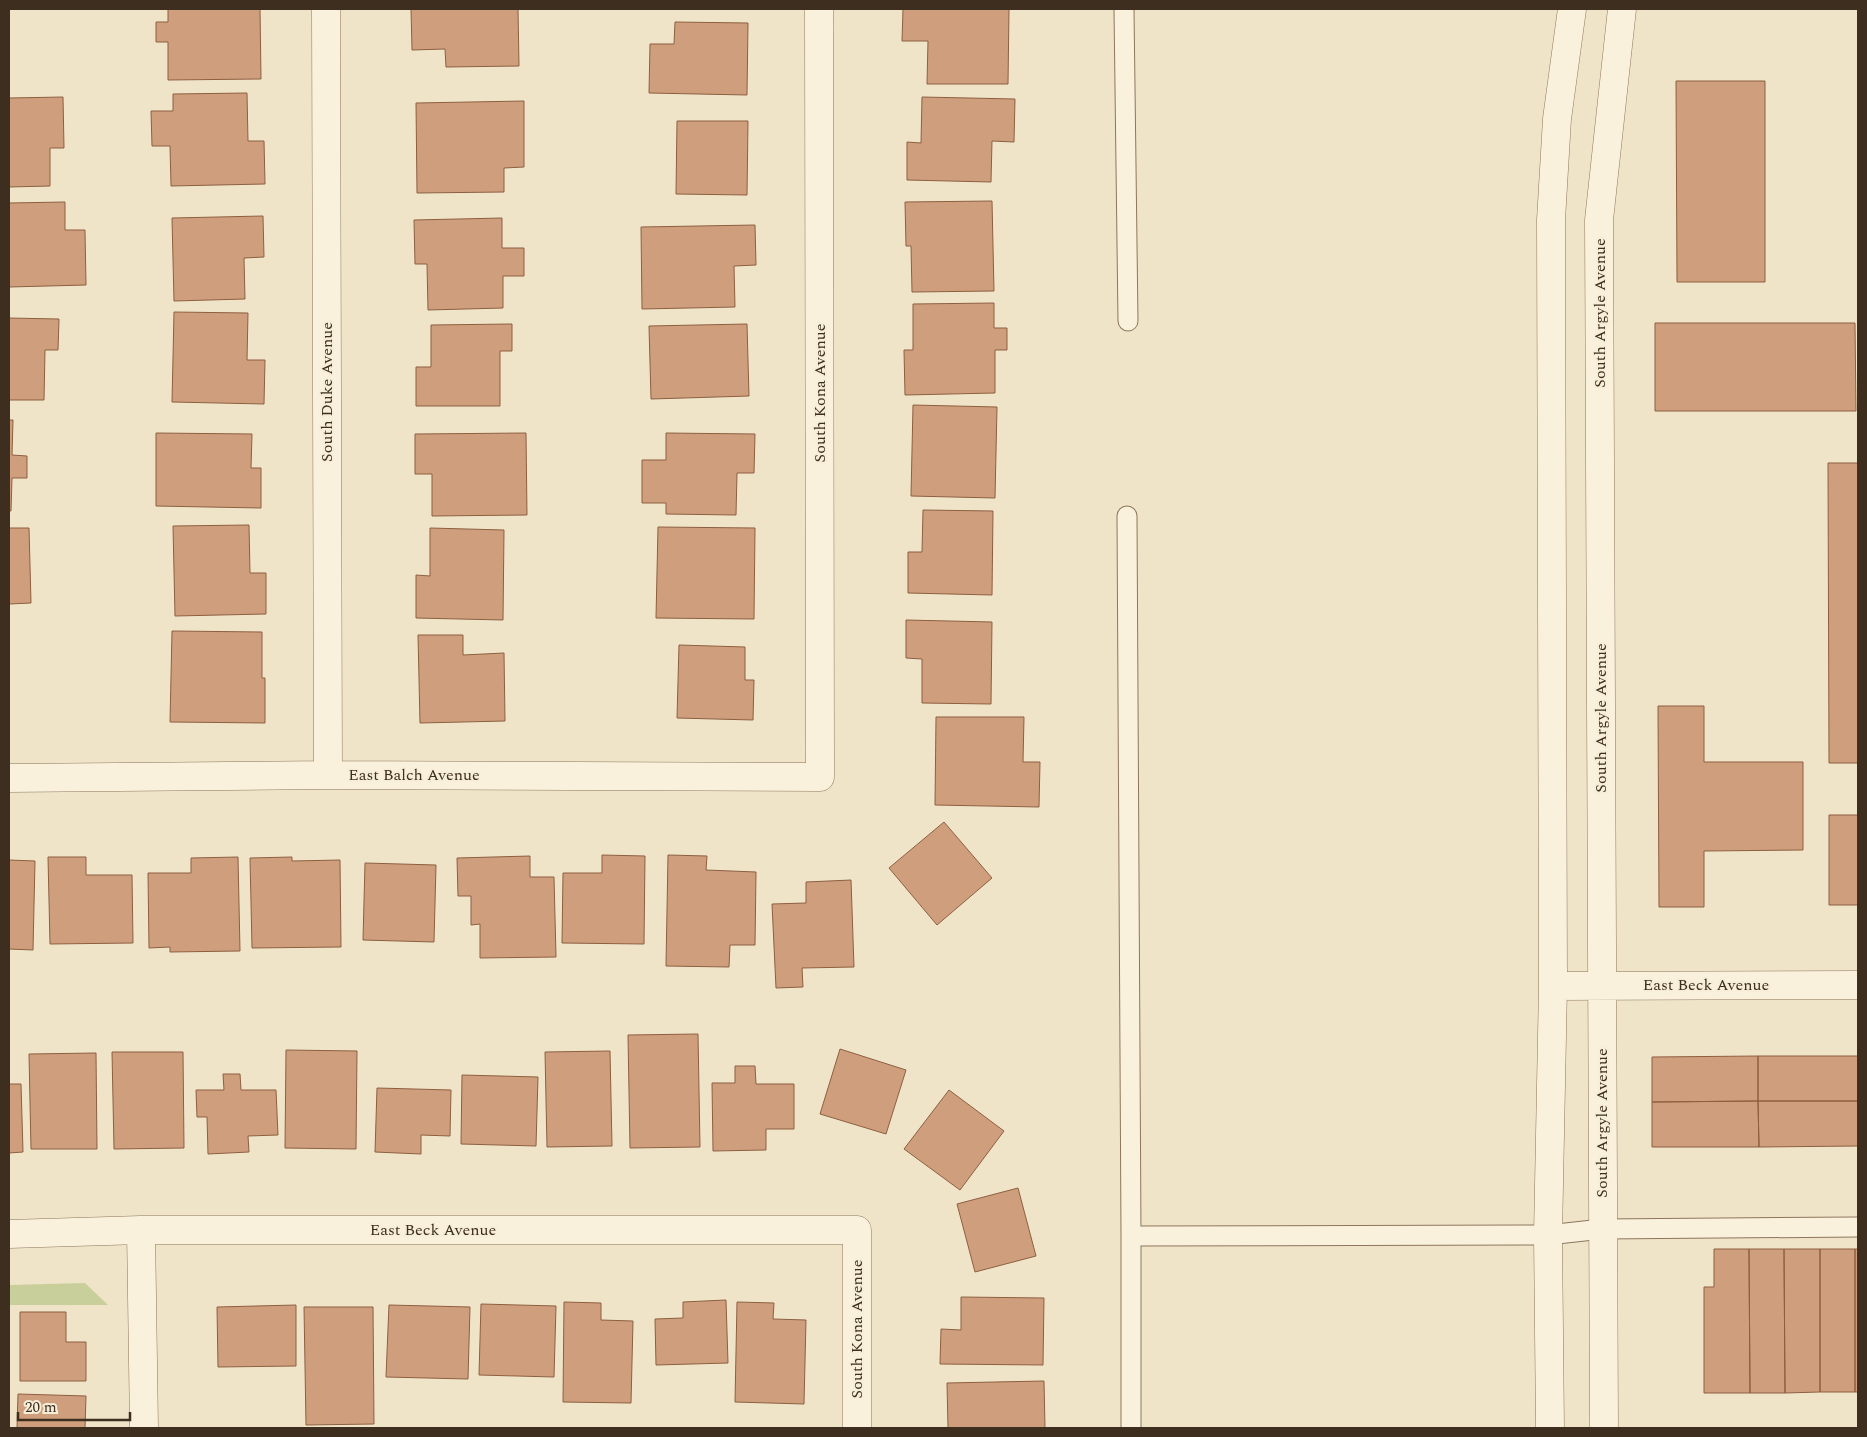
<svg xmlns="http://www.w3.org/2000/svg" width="1867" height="1437" font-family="Spectral,serif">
<rect width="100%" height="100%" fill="#f0e4c8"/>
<path fill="#c9cf9b" d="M 85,1283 L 108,1305 L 9,1305 L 9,1285 Z"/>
<path fill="#cf9f7d" stroke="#8d5f41" d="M 168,9 L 260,9 L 261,79 L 168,80 L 168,42 L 156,42 L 156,22 L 168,22 Z
M 411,9 L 518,9 L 519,66 L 446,67 L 445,49 L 412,50 Z
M 903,9 L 1009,9 L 1008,84 L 927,84 L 928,41 L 902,41 Z
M 675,22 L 748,23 L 747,95 L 649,93 L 650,44 L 674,44 Z
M 1676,81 L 1765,81 L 1765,282 L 1677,282 Z
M 247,93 L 248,141 L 264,141 L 265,184 L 171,186 L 170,146 L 152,146 L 151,111 L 173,111 L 173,94 Z
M 63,97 L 64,148 L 50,148 L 50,186 L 9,187 L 9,98 Z
M 922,97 L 1015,99 L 1014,142 L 992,141 L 991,182 L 907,180 L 907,142 L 921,143 Z
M 524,101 L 524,167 L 504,168 L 504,192 L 417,193 L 416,103 Z
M 677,121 L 748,121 L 747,195 L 676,194 Z
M 992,201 L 994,291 L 912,292 L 911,246 L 906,246 L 905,202 Z
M 65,202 L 65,230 L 85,230 L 86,285 L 9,287 L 9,203 Z
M 263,216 L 264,257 L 244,258 L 245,299 L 174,301 L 172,218 Z
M 502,218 L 502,248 L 524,248 L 524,276 L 503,276 L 503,308 L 428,310 L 427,264 L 415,264 L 414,220 Z
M 755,225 L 756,265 L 734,266 L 735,307 L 642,309 L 641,227 Z
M 994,303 L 994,328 L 1007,328 L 1007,350 L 995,350 L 995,393 L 905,395 L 904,350 L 913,350 L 913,304 Z
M 174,312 L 248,313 L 247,360 L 265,360 L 264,404 L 172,402 Z
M 9,318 L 59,319 L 58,350 L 45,350 L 44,400 L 9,400 Z
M 1655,323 L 1855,323 L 1856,411 L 1655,411 Z
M 512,324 L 512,351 L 500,351 L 500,406 L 416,406 L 416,367 L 431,367 L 431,325 Z
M 747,324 L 749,396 L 651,399 L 649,326 Z
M 913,405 L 997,407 L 995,498 L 911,496 Z
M 9,420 L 13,420 L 12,455 L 27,456 L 27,478 L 12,478 L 11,511 L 9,511 Z
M 156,433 L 252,434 L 251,468 L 261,468 L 261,508 L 156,506 Z
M 526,433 L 527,515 L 432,516 L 432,474 L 415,474 L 415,434 Z
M 666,433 L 755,434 L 754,473 L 737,473 L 736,515 L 666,514 L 666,503 L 642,503 L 642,460 L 666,460 Z
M 1828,463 L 1858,463 L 1858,763 L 1829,763 Z
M 923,510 L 993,511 L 992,595 L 908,593 L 908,552 L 922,552 Z
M 249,525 L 250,573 L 266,573 L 266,614 L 175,616 L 173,526 Z
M 658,527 L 755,528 L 754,619 L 656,618 Z
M 9,528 L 29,528 L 31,603 L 9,604 Z
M 430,528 L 504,530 L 503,620 L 416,618 L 416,575 L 430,576 Z
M 906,620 L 992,622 L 991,704 L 922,703 L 922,659 L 906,658 Z
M 172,631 L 262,632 L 262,678 L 265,678 L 265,723 L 170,722 Z
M 418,635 L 463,635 L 463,655 L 504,653 L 505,721 L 420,723 Z
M 679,645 L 745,647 L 745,680 L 754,680 L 753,720 L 677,718 Z
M 1658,706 L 1704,706 L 1704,762 L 1803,762 L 1803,850 L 1704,851 L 1704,907 L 1659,907 Z
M 936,717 L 1024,717 L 1023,762 L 1040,762 L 1039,807 L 935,805 Z
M 1829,815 L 1858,815 L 1858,905 L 1829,905 Z
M 944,822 L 992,878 L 937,925 L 889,868 Z
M 602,855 L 645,856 L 644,944 L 562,943 L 563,873 L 602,873 Z
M 668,855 L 707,856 L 706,870 L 756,872 L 755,945 L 730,945 L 729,967 L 666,966 Z
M 530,856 L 530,877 L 554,877 L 556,957 L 480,958 L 480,924 L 471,925 L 471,896 L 458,896 L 457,858 Z
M 48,857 L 86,857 L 86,875 L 132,875 L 133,943 L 50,944 Z
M 238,857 L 240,951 L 170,952 L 170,947 L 149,948 L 148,873 L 191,873 L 191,858 Z
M 292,857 L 292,861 L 340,860 L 341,947 L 252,948 L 250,858 Z
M 9,860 L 35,861 L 33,950 L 9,949 Z
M 365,863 L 436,865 L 434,942 L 363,940 Z
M 851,880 L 854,967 L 802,968 L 803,987 L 776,988 L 772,904 L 806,903 L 806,882 Z
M 698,1034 L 700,1147 L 630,1148 L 628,1035 Z
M 840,1049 L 906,1070 L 886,1134 L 820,1114 Z
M 286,1050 L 357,1051 L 356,1149 L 285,1148 Z
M 610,1051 L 612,1146 L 547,1147 L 545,1052 Z
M 112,1052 L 183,1052 L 184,1148 L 114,1149 Z
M 96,1053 L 97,1149 L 31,1149 L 29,1054 Z
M 1758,1056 L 1758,1101 L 1652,1102 L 1652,1057 Z
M 1758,1056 L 1858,1056 L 1858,1101 L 1758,1101 Z
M 735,1066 L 755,1066 L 756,1084 L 794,1084 L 794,1129 L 766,1129 L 766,1150 L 713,1151 L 712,1083 L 735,1083 Z
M 223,1074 L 240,1074 L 241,1090 L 276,1090 L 278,1135 L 248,1136 L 249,1152 L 208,1154 L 207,1117 L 197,1117 L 196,1090 L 224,1090 Z
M 462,1075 L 538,1077 L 536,1146 L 461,1144 Z
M 9,1084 L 21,1084 L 23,1152 L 9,1153 Z
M 377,1088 L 451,1090 L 450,1136 L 421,1135 L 421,1154 L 375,1152 Z
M 949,1090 L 1004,1131 L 960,1190 L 904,1149 Z
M 1758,1101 L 1759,1147 L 1652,1147 L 1652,1102 Z
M 1758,1101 L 1858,1101 L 1858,1146 L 1759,1147 Z
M 1018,1188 L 1036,1256 L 975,1272 L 957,1204 Z
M 1714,1249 L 1749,1249 L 1750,1393 L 1704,1393 L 1704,1287 L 1714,1287 Z
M 1749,1249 L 1784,1249 L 1785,1393 L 1750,1393 Z
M 1784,1249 L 1820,1249 L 1820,1392 L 1785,1393 Z
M 1820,1249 L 1855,1249 L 1855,1392 L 1820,1392 Z
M 1855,1249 L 1858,1249 L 1858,1392 L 1855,1392 Z
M 961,1297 L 1044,1298 L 1043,1365 L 940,1364 L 941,1329 L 961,1330 Z
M 726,1300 L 728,1363 L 656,1365 L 655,1319 L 683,1318 L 683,1302 Z
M 564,1302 L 601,1303 L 601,1320 L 633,1321 L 631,1403 L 563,1402 Z
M 737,1302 L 774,1303 L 773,1319 L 806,1320 L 804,1404 L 735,1402 Z
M 481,1304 L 556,1306 L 554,1377 L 479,1375 Z
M 296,1305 L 296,1366 L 218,1367 L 217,1307 Z
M 389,1305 L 470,1307 L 468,1379 L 386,1377 Z
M 304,1307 L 373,1307 L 374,1424 L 306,1425 Z
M 20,1312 L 66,1312 L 66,1342 L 86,1342 L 86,1381 L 20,1381 Z
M 1044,1381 L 1045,1428 L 948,1428 L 947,1383 Z
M 18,1394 L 86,1396 L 85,1428 L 17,1428 Z"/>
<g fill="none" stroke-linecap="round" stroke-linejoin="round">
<defs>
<path id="lane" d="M 1124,9 L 1128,321
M 1127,516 L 1131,1236
M 1131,1428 L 1131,1236 L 1548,1235 L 1602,1229 L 1858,1227"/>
<path id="street" d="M 326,9 L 328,775
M 9,778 L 328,775 L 820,777 L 819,9
M 1553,986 L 1858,985
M 141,1230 L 144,1428
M 9,1234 L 141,1230 L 857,1230 L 857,1428
M 1550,1428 L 1548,1235 L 1553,986 L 1551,220 L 1557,119 L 1572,9
M 1604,1428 L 1599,220 L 1622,9"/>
</defs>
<use href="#lane" stroke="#8d765c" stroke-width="21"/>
<use href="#street" stroke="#8d765c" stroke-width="29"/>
<use href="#lane" stroke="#faf1dc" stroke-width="19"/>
<use href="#street" stroke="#faf1dc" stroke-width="28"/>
</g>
<g text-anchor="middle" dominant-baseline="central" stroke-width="4" stroke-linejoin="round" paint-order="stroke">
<g font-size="16" fill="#3d2e20" stroke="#f7eed8">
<text transform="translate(1600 313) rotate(-90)">South Argyle Avenue</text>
<text transform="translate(327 392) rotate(-90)">South Duke Avenue</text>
<text transform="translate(820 393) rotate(-90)">South Kona Avenue</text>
<text transform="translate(1601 718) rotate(-90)">South Argyle Avenue</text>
<text x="414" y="775">East Balch Avenue</text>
<text x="1706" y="985">East Beck Avenue</text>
<text transform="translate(1602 1123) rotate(-90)">South Argyle Avenue</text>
<text x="433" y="1230">East Beck Avenue</text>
<text transform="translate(857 1329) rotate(-90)">South Kona Avenue</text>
</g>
</g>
<rect width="1867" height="1437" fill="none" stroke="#3d2e20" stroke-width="20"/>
<path d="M18 1412v8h112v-8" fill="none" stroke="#3d2e20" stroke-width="2.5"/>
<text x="25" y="1412" font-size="15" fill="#3d2e20" stroke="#f7eed8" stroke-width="4" paint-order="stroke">20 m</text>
</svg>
